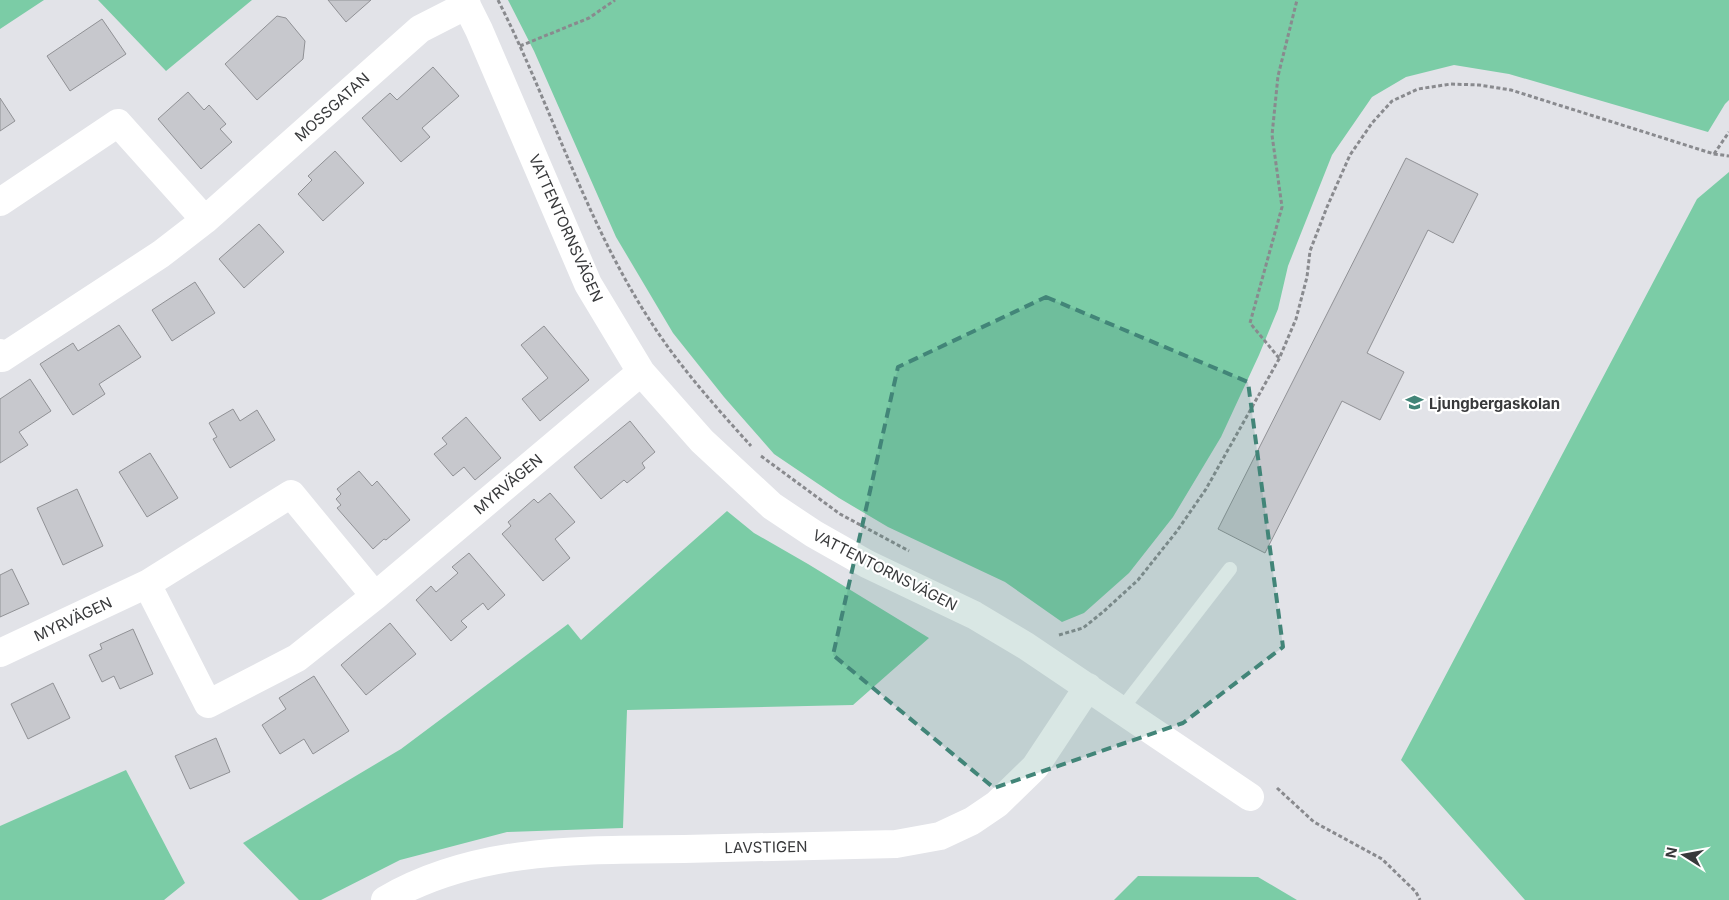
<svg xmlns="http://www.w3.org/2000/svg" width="1729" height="900" font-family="Inter,sans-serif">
<rect width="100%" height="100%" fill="#e2e3e8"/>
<path fill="#7bcca6" d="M 0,0 L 44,0 L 0,29 Z
M 98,0 L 252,0 L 166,71 Z
M 508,0 L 1729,0 L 1729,100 L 1725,104 L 1708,132 L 1509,74 L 1454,65 L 1406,77 L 1372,97 L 1332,155 L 1288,266 L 1278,309 L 1259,355 L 1221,437 L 1173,517 L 1129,573 L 1084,613 L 1062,622 L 1005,582 L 888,527 L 839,498 L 774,454 L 724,397 L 673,333 L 616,237 L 534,51 Z
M 1729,172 L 1729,900 L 1525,900 L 1401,760 L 1697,199 Z
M 727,511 L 754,533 L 808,564 L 929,638 L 853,705 L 627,710 L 623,828 L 507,832 L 400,860 L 321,900 L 299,900 L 243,843 L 401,749 L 568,624 L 581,640 Z
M 126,770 L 185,883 L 164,900 L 0,900 L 0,826 Z
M 1138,876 L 1258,877 L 1297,900 L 1114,900 Z"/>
<path fill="#c7c8cd" stroke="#909195" d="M 328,0 L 371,0 L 346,22 Z
M 277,16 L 286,18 L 305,41 L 303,59 L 257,100 L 225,64 Z
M 102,19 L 126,54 L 70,91 L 47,56 Z
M 433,67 L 459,96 L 422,128 L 430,137 L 401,162 L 362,118 L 390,93 L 397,100 Z
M 188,92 L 204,110 L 209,105 L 226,124 L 220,129 L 232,142 L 201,169 L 158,119 Z
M 0,98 L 15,121 L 0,131 Z
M 335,151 L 364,183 L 323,221 L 298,194 L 312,180 L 308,176 Z
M 1406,158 L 1478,194 L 1453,243 L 1428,230 L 1367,353 L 1404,372 L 1380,420 L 1342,401 L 1265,553 L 1218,529 Z
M 259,224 L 284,252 L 244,288 L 219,259 Z
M 195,282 L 215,313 L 172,341 L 152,310 Z
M 119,325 L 141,357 L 99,384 L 105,394 L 73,415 L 40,364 L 73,343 L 78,351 Z
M 544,326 L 589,380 L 540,421 L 522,399 L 548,378 L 521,345 Z
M 30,379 L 51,411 L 19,432 L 28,445 L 0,463 L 0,399 Z
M 233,409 L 240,421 L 257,410 L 275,440 L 230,468 L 213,439 L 217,437 L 209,423 Z
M 466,417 L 501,458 L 475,480 L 464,467 L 453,476 L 434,454 L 447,444 L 442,438 Z
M 630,421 L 655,452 L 642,463 L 645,468 L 627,483 L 624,480 L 601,499 L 574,467 Z
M 150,453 L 178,498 L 147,517 L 119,472 Z
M 359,471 L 372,486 L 377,481 L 410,520 L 386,540 L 384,539 L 373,549 L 337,508 L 341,505 L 336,499 L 341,494 L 337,489 Z
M 77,489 L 103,546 L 63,565 L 37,508 Z
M 550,493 L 575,522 L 555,539 L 570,558 L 543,581 L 502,534 L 511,526 L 508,522 L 534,499 L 538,503 Z
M 469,553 L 505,595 L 488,610 L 483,603 L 461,621 L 467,627 L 451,641 L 416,600 L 431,586 L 436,592 L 458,573 L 452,567 Z
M 12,569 L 29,604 L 0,617 L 0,575 Z
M 390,623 L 416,654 L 366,695 L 341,665 Z
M 133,629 L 153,674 L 120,689 L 114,676 L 102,682 L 89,655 L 102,649 L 100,644 Z
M 314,676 L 349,731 L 313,754 L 304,739 L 280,754 L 262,725 L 286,709 L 279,698 Z
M 53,683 L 70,718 L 28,739 L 11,704 Z
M 216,738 L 230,772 L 190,789 L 175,756 Z"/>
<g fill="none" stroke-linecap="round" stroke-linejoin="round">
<path stroke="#898a8e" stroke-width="3" stroke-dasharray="4 2.5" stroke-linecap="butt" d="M 498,0 C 551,105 585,220 649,319 C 678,365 715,406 751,446
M 520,46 L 589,18 L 615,0
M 1714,154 L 1729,132
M 1279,358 L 1250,323 L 1282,207 L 1272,135 L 1278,76 L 1297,0
M 761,456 L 840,514 L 909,551
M 1059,635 L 1083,628 L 1103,612 L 1138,580 L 1177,531 L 1206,489 L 1279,359 L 1296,319 L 1307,277 L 1310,251 L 1327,207 L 1350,155 L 1372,123 L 1392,101 L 1418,89 L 1451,84 L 1479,85 L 1511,90 L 1714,154 L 1729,156
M 1277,788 L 1314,822 L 1382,859 L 1416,892 L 1420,900"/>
<path stroke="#fff" stroke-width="14" d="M 1121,710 L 1230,569"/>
<path stroke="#fff" stroke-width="28" d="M 464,0 L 479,30 L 588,284 L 641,372 L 702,441 L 772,506 L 814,534 L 867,564 L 974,615 L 1026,646 L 1250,797
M 0,202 L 118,123 L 205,220
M 0,353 L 2,358 L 161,254 L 205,220 L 420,29 L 467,5
M 147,584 L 208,704 L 297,658 L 375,596 L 641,372
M 0,653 L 147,584 L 291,494 L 375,596
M 385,900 C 476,847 581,850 684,849 C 755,847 826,846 896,844 L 940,836 L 972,821 L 997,804 L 1035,767 L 1088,687"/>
</g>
<path fill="#428578" fill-opacity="0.2" stroke="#428578" stroke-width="4" stroke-dasharray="10 6" stroke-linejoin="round" d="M 1046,297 L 1248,382 L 1283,647 L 1183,723 L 994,788 L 833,655 L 898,367 Z"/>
<defs>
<symbol id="school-bare" viewBox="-9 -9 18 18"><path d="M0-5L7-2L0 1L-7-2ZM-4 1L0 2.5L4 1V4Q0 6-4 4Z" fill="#428578" stroke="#fff" stroke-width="2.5" paint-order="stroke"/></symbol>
</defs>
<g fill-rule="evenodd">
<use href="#school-bare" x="1402" y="390" width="25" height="25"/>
</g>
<g text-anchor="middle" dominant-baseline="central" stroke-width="4.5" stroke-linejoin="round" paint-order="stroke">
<g font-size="15" fill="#38393b" stroke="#fff">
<text transform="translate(332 107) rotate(-42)">MOSSGATAN</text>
<text transform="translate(566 228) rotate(66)">VATTENTORNSVÄGEN</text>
<text transform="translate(508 484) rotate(-40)">MYRVÄGEN</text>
<text transform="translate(885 570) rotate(27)">VATTENTORNSVÄGEN</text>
<text transform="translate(73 619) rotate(-25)">MYRVÄGEN</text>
<text transform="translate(766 847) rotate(-1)">LAVSTIGEN</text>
</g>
<g font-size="15" font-weight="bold" fill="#38393b" stroke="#fff" text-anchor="start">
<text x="1429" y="403">Ljungbergaskolan</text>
</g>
</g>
<g transform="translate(1684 855) rotate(281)" stroke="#ffffff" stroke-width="4" paint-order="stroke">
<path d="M0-4L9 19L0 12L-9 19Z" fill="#38393b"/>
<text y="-8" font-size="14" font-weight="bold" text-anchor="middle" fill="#38393b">N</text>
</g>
</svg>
